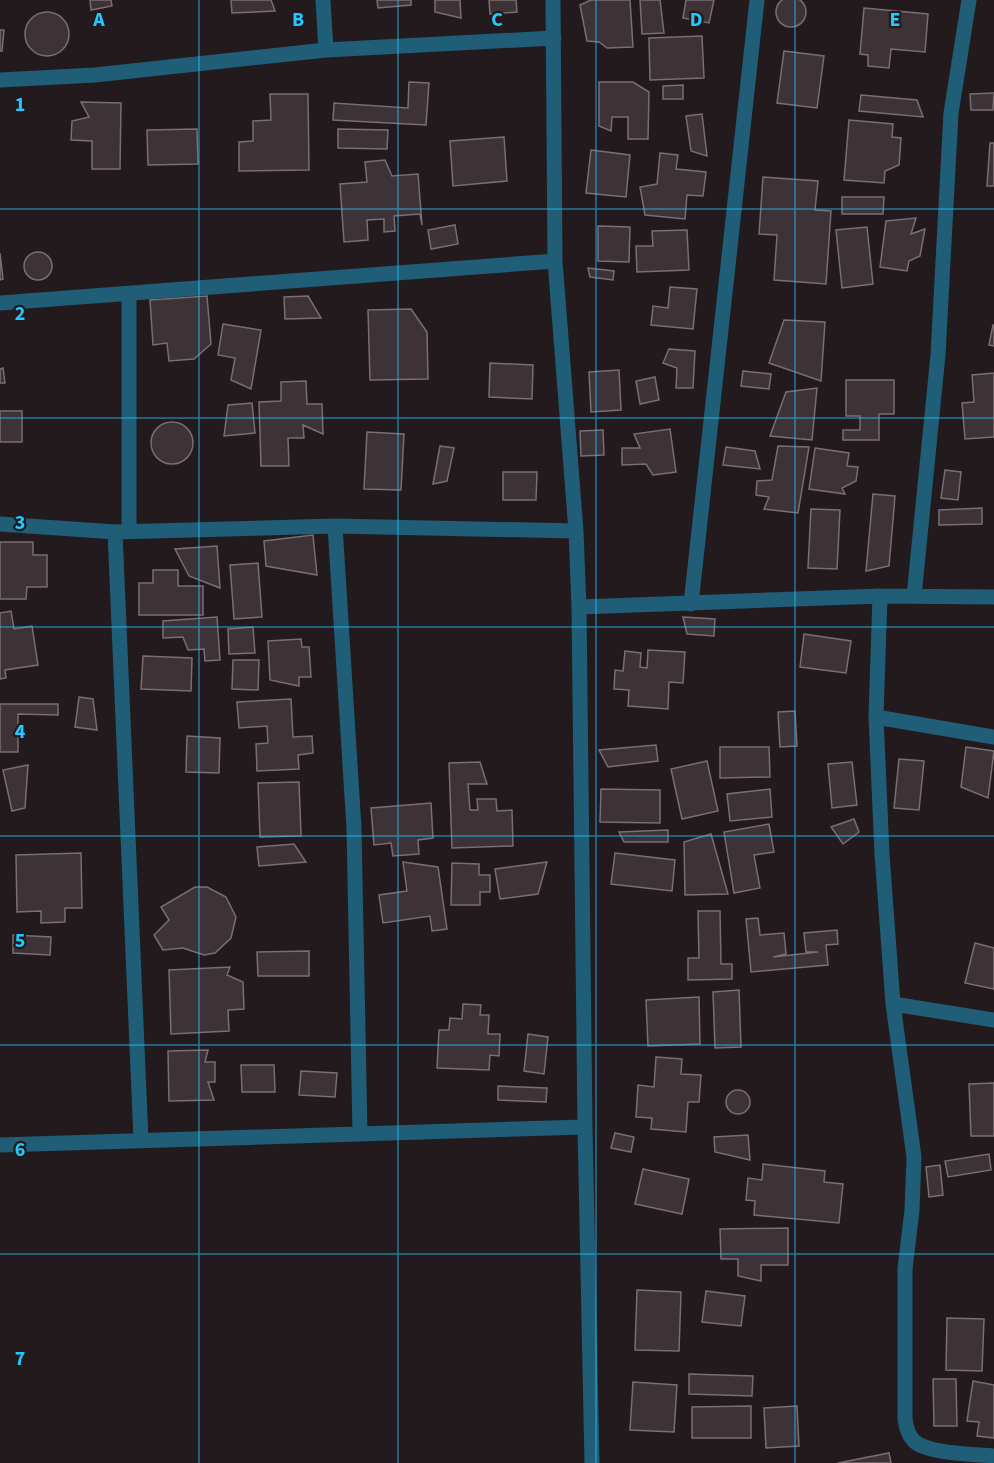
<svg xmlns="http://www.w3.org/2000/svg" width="994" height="1463" font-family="'Source Sans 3',sans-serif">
<rect width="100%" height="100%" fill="#231a1e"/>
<path fill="#3d3337" stroke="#796e72" stroke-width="1.5" d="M776 12a15 15 0 1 1 30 0a15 15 0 1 1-30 0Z
M 90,0 L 111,0 L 112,6 L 91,10 Z
M 231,0 L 271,0 L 275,11 L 232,13 Z
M 377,0 L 411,0 L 411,5 L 378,8 Z
M 435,0 L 460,0 L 461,18 L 435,12 Z
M 489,0 L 516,0 L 517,12 L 490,14 Z
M 591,0 L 630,0 L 633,47 L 607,48 L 599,42 L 587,41 L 580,5 Z
M 640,0 L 660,0 L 664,33 L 642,34 Z
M 686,0 L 714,0 L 709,23 L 683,18 Z
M 864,8 L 928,14 L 925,52 L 891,49 L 889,68 L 868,66 L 868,55 L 860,54 Z
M25 34a22 22 0 1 1 44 0a22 22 0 1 1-44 0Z
M 0,30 L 4,30 L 2,51 L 0,51 Z
M 702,36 L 704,78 L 650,80 L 649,38 Z
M 784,51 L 824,56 L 817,108 L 777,103 Z
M 409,82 L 429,83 L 426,125 L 333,120 L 334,103 L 408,108 Z
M 599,82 L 633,82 L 649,92 L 648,139 L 628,139 L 628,117 L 612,117 L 611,131 L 599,126 Z
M 683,85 L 683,99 L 663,99 L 663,86 Z
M 994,93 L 993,110 L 971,110 L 970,94 Z
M 270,94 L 308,94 L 309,170 L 239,171 L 239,142 L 253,141 L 253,121 L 271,120 Z
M 861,95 L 917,100 L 923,117 L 859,111 Z
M 81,102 L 121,103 L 120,169 L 92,169 L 92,141 L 71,140 L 72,121 L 89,117 Z
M 702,114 L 707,156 L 691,151 L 686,116 Z
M 849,120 L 893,124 L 892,137 L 901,138 L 899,165 L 885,171 L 884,183 L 844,180 Z
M 197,129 L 198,164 L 148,165 L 147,130 Z
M 338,129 L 388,130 L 387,149 L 338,148 Z
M 504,137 L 507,181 L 453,186 L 450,141 Z
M 990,143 L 994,143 L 994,186 L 987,186 Z
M 591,150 L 630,155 L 626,197 L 586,193 Z
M 660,153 L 678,155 L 676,169 L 706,172 L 703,196 L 687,195 L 685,219 L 645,215 L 640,187 L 657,184 Z
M 385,160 L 392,176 L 418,174 L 422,225 L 420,214 L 394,216 L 395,231 L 384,232 L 384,219 L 367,220 L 368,240 L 344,242 L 340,184 L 367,182 L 365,162 Z
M 763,177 L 818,181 L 815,210 L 831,211 L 826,284 L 774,280 L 777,235 L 759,234 Z
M 842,197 L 884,197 L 883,214 L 842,214 Z
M 916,218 L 911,234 L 925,229 L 920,256 L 909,261 L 907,271 L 880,267 L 886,221 Z
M 455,225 L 458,244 L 431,249 L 428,230 Z
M 598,226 L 630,227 L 629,262 L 598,261 Z
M 867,227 L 873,284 L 842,288 L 836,230 Z
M 687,230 L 689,270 L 637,272 L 636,246 L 653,246 L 652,231 Z
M24 266a14 14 0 1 1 28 0a14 14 0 1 1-28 0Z
M 0,253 L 3,279 L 0,280 Z
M 588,268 L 614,271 L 613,280 L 590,277 Z
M 670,287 L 697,289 L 693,329 L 651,325 L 653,306 L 668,308 Z
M 207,296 L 211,344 L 194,359 L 169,361 L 167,343 L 153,345 L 150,300 Z
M 308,296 L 321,318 L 285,319 L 284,297 Z
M 411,309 L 427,332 L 428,379 L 370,380 L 368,310 Z
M 784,320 L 825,322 L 821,381 L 769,363 Z
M 223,324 L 261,330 L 251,389 L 231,380 L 235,358 L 218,355 Z
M 993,325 L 994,325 L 994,346 L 989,345 Z
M 669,349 L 695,351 L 693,388 L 676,388 L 677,368 L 663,363 Z
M 490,363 L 533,365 L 532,399 L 489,397 Z
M 3,368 L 5,383 L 0,383 L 0,369 Z
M 619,370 L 621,410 L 591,412 L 589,372 Z
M 743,371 L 771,374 L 769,389 L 741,386 Z
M 994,373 L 994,437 L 965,439 L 962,403 L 974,402 L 972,375 Z
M 655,377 L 659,400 L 640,404 L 636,381 Z
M 846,380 L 894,380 L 894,414 L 879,414 L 879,440 L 843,440 L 843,430 L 860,430 L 860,416 L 846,416 Z
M 306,381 L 307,404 L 322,404 L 323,434 L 303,425 L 304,438 L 288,438 L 289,466 L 261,466 L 259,402 L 281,401 L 281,382 Z
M 817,388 L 812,440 L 770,436 L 786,392 Z
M 252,403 L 255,433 L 224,436 L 228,405 Z
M 0,411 L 22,411 L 22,442 L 0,442 Z
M151 443a21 21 0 1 1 42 0a21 21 0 1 1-42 0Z
M 670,429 L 676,472 L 653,475 L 646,464 L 622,465 L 622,448 L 640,448 L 634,434 Z
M 603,430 L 604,455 L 581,456 L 580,431 Z
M 367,432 L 404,434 L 401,490 L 364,489 Z
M 440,446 L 454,448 L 447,481 L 433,484 Z
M 778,446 L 809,447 L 798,513 L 764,509 L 769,497 L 756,495 L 757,481 L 772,480 Z
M 726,447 L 755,451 L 760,469 L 723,465 Z
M 815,448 L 849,453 L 847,466 L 858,467 L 856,481 L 842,488 L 845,494 L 809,489 Z
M 945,470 L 961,472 L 958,500 L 941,498 Z
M 503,472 L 537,472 L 536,500 L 503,500 Z
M 873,494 L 895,496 L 889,566 L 866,571 Z
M 982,508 L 982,524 L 939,525 L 939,510 Z
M 811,509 L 840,510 L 837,569 L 808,568 Z
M 313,535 L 317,575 L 266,566 L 264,541 Z
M 0,542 L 33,542 L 33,555 L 47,555 L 47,587 L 27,587 L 26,599 L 0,599 Z
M 217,546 L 220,588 L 189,576 L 175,549 Z
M 258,563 L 262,617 L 234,619 L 230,565 Z
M 153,570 L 178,570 L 178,586 L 203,586 L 203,615 L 139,615 L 139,583 L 153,583 Z
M 11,611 L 14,629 L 32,626 L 38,665 L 5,670 L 6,678 L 0,679 L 0,613 Z
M 217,617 L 220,660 L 205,661 L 204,649 L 188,650 L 183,637 L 163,638 L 163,621 Z
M 683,617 L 715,619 L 714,636 L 687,634 Z
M 253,627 L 255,653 L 229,654 L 228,629 Z
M 804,634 L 851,641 L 846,673 L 800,667 Z
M 301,639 L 302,647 L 309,647 L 311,677 L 299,677 L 299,686 L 270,680 L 268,641 Z
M 648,650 L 685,652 L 683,683 L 669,682 L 668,709 L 628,706 L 629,690 L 614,689 L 615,670 L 623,671 L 625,651 L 641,653 L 640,667 L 647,668 Z
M 143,656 L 192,658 L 191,691 L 141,689 Z
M 233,660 L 259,660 L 258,690 L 232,689 Z
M 79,697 L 93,699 L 97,730 L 75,727 Z
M 291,699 L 293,737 L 312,736 L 313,753 L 298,755 L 299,769 L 257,771 L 256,744 L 268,743 L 267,726 L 239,728 L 237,702 Z
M 0,704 L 58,704 L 58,715 L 18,714 L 18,752 L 0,752 Z
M 795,711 L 797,746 L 780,747 L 778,712 Z
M 187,736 L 220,738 L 219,773 L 186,772 Z
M 656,745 L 658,761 L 608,767 L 599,750 Z
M 720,747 L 769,747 L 770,777 L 720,778 Z
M 966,747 L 994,751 L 988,798 L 961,787 Z
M 899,759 L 924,761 L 919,810 L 894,808 Z
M 707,761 L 718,811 L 682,819 L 671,769 Z
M 480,762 L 487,784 L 468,784 L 470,810 L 478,810 L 477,799 L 496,799 L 497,811 L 512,810 L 513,846 L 452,848 L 449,763 Z
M 852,762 L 857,805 L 832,808 L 828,764 Z
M 28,765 L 25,808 L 12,811 L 3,770 Z
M 299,782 L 301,836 L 260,837 L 258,783 Z
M 601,789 L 660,790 L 660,823 L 600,822 Z
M 770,789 L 772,817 L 730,821 L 727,794 Z
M 431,803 L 433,838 L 418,840 L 419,854 L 393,856 L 391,843 L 374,845 L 371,808 Z
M 854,819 L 859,832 L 843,844 L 831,827 Z
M 769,824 L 774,852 L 754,855 L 760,888 L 734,893 L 724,832 Z
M 668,830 L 668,842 L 624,842 L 619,832 Z
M 711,834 L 728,894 L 685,895 L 684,842 Z
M 294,844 L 306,862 L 259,866 L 257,847 Z
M 81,853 L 82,908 L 65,908 L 65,922 L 41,923 L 41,911 L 17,912 L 16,855 Z
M 615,853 L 675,860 L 672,891 L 611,884 Z
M 403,862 L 438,867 L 447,929 L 432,931 L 430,916 L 383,923 L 379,895 L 407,891 Z
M 547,862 L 538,894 L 500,899 L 495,869 Z
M 452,863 L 479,864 L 479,875 L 490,875 L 490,892 L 480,892 L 480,905 L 451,905 Z
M 195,887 L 207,887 L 226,897 L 236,917 L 231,938 L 215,953 L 204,955 L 183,948 L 163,950 L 154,935 L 169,920 L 161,907 Z
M 698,911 L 720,911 L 721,964 L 732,964 L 732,979 L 688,980 L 688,958 L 699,958 Z
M 758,918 L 760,935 L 784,933 L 786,954 L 773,957 L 818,952 L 806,952 L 804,933 L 837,930 L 838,944 L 826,945 L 828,965 L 751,972 L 746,919 Z
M 13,935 L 51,937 L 50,955 L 13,953 Z
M 975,943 L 994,948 L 994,989 L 965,983 Z
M 309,951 L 309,976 L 258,976 L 257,952 Z
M 230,967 L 227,975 L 243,982 L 244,1009 L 228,1010 L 229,1031 L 171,1034 L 169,970 Z
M 739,990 L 741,1047 L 715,1048 L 713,992 Z
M 699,997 L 700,1044 L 648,1046 L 646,1000 Z
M 463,1004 L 481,1005 L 480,1015 L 489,1015 L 488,1034 L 500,1034 L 499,1056 L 490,1055 L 489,1070 L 437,1068 L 439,1030 L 449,1030 L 450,1018 L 462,1019 Z
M 528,1034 L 548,1037 L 544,1074 L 524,1071 Z
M 208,1050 L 205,1062 L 215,1062 L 215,1082 L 208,1082 L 214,1100 L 169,1101 L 168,1051 Z
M 656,1057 L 682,1059 L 681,1074 L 701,1075 L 699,1102 L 688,1102 L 686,1132 L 651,1129 L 652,1118 L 636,1117 L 638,1085 L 654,1087 Z
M 241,1065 L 274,1065 L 275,1092 L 242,1092 Z
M 301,1071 L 337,1073 L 335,1097 L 299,1095 Z
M 994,1083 L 994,1136 L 971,1136 L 969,1084 Z
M 498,1086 L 547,1088 L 546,1102 L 498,1100 Z
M726 1102a12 12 0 1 1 24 0a12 12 0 1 1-24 0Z
M 615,1133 L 634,1137 L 631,1152 L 611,1148 Z
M 748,1135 L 750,1160 L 715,1152 L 714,1137 Z
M 989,1154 L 991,1170 L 948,1177 L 945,1161 Z
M 763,1164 L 825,1171 L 824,1182 L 843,1184 L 839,1223 L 754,1215 L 755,1201 L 746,1200 L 748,1178 L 762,1180 Z
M 940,1165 L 943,1195 L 929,1197 L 926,1167 Z
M 643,1169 L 689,1179 L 682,1214 L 635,1204 Z
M 788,1228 L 788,1265 L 761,1265 L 761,1281 L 738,1276 L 738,1259 L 721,1259 L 720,1229 Z
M 637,1290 L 681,1292 L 679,1351 L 635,1350 Z
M 706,1291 L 745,1296 L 741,1326 L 702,1322 Z
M 947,1318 L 984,1319 L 982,1371 L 946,1370 Z
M 689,1374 L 753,1376 L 752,1396 L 689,1394 Z
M 933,1379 L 956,1379 L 957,1426 L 934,1426 Z
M 973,1381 L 994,1385 L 994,1438 L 977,1436 L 979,1422 L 967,1421 Z
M 633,1382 L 677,1385 L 674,1432 L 630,1430 Z
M 751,1406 L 751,1438 L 692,1438 L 692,1407 Z
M 797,1406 L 799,1446 L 766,1448 L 764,1408 Z
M 889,1453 L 891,1463 L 838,1463 Z"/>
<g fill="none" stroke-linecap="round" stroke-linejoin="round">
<path stroke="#1f5e76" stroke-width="15" d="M 323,0 L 326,50
M 553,0 L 555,261 L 576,531 L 579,607 L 585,1127 L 592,1463
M 0,80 L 95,75 L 326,50 L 554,38
M 129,295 L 129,530
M 0,303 L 555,261
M 0,524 L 115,532 L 335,526 L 576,531
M 335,526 L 354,828 L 360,1134
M 115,532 L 141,1140
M 880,596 L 876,717 L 882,854 L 893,1004 L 914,1157 L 912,1210 L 905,1269 L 905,1419 C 906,1427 908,1435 914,1441 C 928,1454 975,1454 994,1456
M 914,596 L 938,355 L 951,113 L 969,0
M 691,604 L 757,0
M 579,607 L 880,596 L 994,597
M 876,717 L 994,737
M 893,1004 L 994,1020
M 0,1145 L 585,1127"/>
</g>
<path fill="none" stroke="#23c9fe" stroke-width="1.5" stroke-opacity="0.55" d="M 199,0 L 199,1463M 398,0 L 398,1463M 596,0 L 596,1463M 795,0 L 795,1463M 0,209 L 994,209M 0,418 L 994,418M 0,627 L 994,627M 0,836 L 994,836M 0,1045 L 994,1045M 0,1254 L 994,1254"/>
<g font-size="20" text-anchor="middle" font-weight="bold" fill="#23c9fe" stroke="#231a1e" stroke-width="4.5" stroke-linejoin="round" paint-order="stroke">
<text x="99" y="26">A</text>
<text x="298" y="26">B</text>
<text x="497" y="26">C</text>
<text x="696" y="26">D</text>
<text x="895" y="26">E</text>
<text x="20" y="111">1</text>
<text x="20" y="320">2</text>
<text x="20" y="529">3</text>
<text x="20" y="738">4</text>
<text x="20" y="947">5</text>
<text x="20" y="1156">6</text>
<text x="20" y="1365">7</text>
</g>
</svg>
